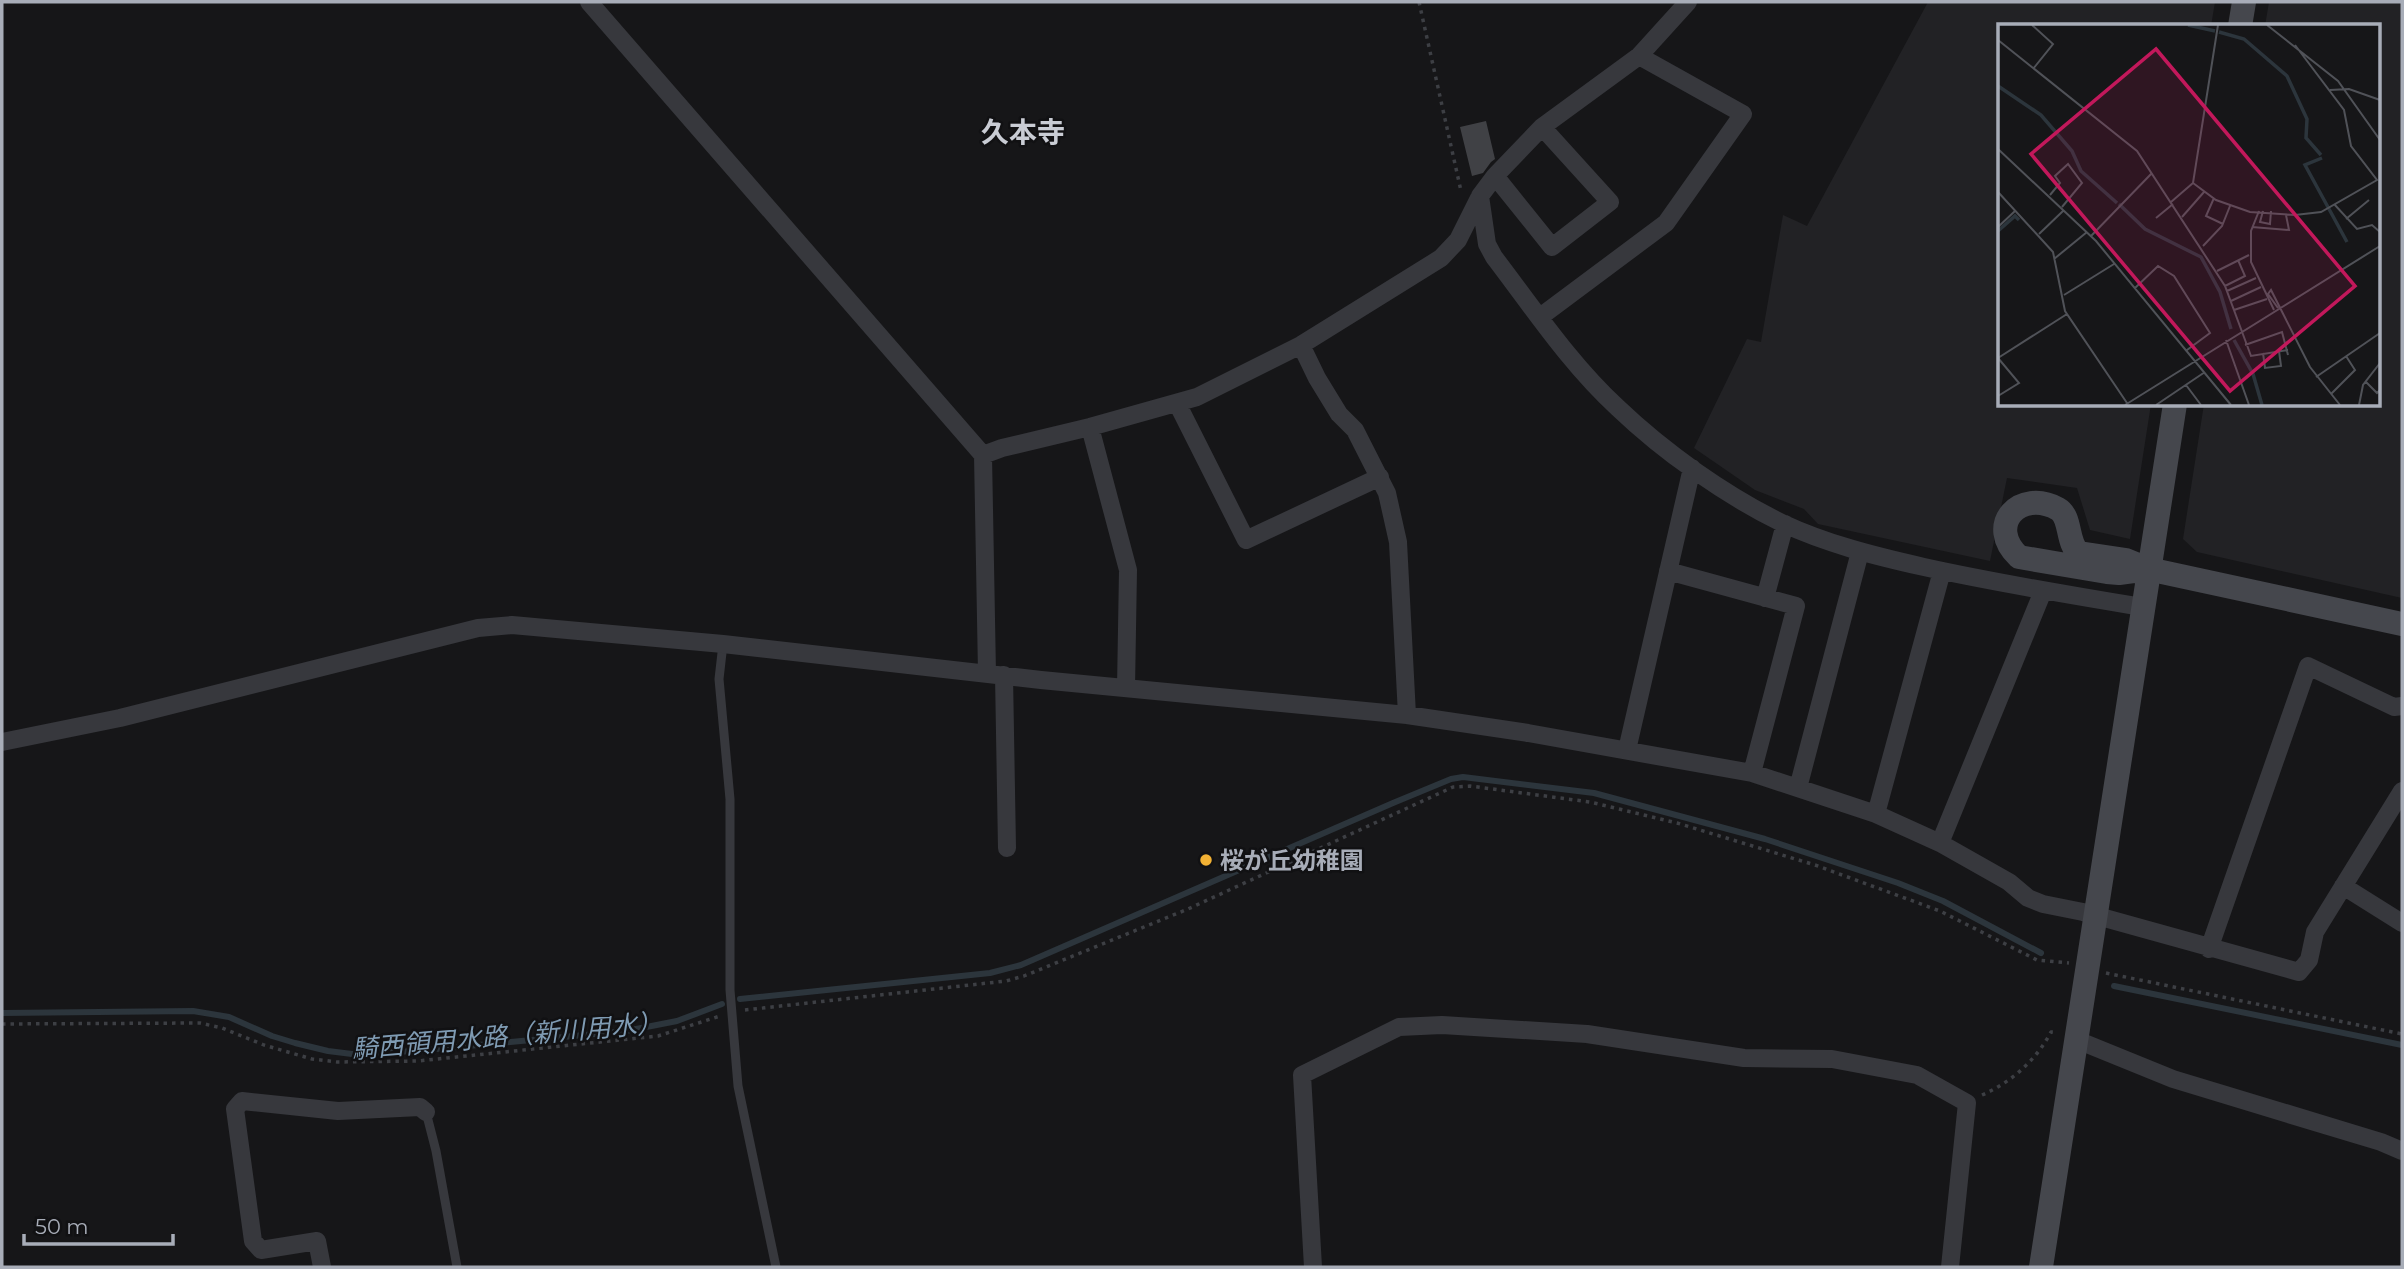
<svg xmlns="http://www.w3.org/2000/svg" width="2404" height="1269" font-family="Montserrat,'Noto Sans JP',sans-serif">
<rect width="100%" height="100%" fill="#161618"/>
<path fill="#222225" d="M 1928,2 L 2215,2 L 2211,26 L 2000,26 L 2000,404 L 2151,404 L 2130,539 L 2090,530 L 2077,488 L 2007,478 L 1990,561 L 1818,524 L 1804,509 L 1755,490 L 1694,448 L 1747,339 L 1761,342 L 1783,215 L 1807,226 Z
M 2269,2 L 2402,2 L 2402,598 L 2197,552 L 2183,539 L 2204,404 L 2378,404 L 2378,26 L 2265,26 Z"/>
<g fill="none" stroke-linecap="round" stroke-linejoin="round">
<path stroke="#2c353c" stroke-width="6" d="M 2114,986 L 2402,1045
M 740,999 L 990,973 L 1021,965 L 1393,803 L 1451,779 L 1463,777 L 1594,793 L 1765,839 L 1898,883 L 1943,901 L 2041,953
M 2,1013 L 193,1011 L 229,1017 L 272,1036 L 295,1043 L 328,1051 L 352,1054 L 415,1051 L 626,1031 L 677,1021 L 722,1004"/>
</g>
<path fill="#404145" d="M 1486,121 L 1495,159 L 1491,162 L 1483,173 L 1472,176 L 1460,127 Z"/>
<g fill="none" stroke-linecap="round" stroke-linejoin="round">
<path stroke="#3d3f44" stroke-width="3.5" stroke-dasharray="3.5 5" stroke-linecap="butt" d="M 1419,2 L 1461,191
M 2106,973 L 2402,1034
M 745,1010 L 1006,981 L 1024,976 L 1188,909 L 1453,787 L 1470,786 L 1590,802 L 1677,823 L 1815,865 L 1940,911 L 2037,960 L 2069,963
M 2,1024 L 200,1023 L 222,1028 L 264,1045 L 312,1059 L 337,1062 L 418,1061 L 658,1036 L 720,1016
M 1982,1095 C 2012,1082 2036,1060 2051,1032 L 2056,1032"/>
<path stroke="#37383d" stroke-width="9" d="M 723,644 L 719,679 L 730,799 L 730,990 L 738,1086 L 776,1267
M 426,1112 L 436,1151 L 457,1267"/>
<path stroke="#37383d" stroke-width="18" d="M 589,2 L 983,455 L 987,673
M 1495,176 L 1552,247 L 1610,202 L 1542,127
M 1480,196 L 1487,244 L 1494,257 C 1533,308 1570,364 1618,408 C 1664,452 1725,495 1782,523 C 1827,544 1875,556 1924,567 C 1996,583 2069,595 2142,607
M 1540,317 L 1666,223 L 1743,114 L 1639,56
M 1301,345 L 1317,378 L 1339,414 L 1355,430 L 1387,493 L 1398,542 L 1407,715
M 1177,403 L 1246,540 L 1380,477
M 1090,427 L 1128,570 L 1126,688
M 983,455 L 1002,448 L 1090,427 L 1197,397 L 1301,345 L 1441,258 L 1458,240 L 1480,196 L 1495,176 L 1542,127 L 1639,56 L 1688,2
M 1668,571 L 1796,606 L 1752,773
M 1765,598 L 1785,524
M 1004,675 L 1007,848
M 2,742 L 120,718 L 478,628 L 512,625 L 723,644 L 1041,680 L 1407,715 L 1528,733 L 1752,773 L 1876,814 L 1940,843 L 2009,882 L 2028,898 L 2043,904 L 2083,912 L 2299,972 L 2309,960 L 2315,932 L 2402,791
M 1627,750 L 1692,468
M 1798,788 L 1860,552
M 1876,814 L 1942,571
M 1940,843 L 2043,591
M 2343,886 L 2402,923
M 2209,949 L 2308,666 L 2394,707 L 2402,706
M 2077,1040 L 2173,1079 L 2381,1142 L 2402,1151
M 322,1267 L 317,1241 L 261,1250 L 253,1241 L 235,1109 L 242,1101 L 338,1111 L 420,1107 L 426,1112
M 1313,1267 L 1302,1075 L 1399,1027 L 1442,1025 L 1587,1034 L 1744,1058 L 1832,1059 L 1917,1075 L 1967,1103 L 1950,1267"/>
<path stroke="#45474d" stroke-width="24" d="M 2240,26 L 2244,2
M 2148,569 L 2119,573 L 2107,572 L 2019,557 C 1985,525 2020,488 2058,509 C 2072,517 2066,543 2079,553 L 2126,560 L 2148,569 L 2402,624
M 2041,1267 L 2175,404"/>
</g>
<circle fill="#f2b134" stroke="#111113" stroke-width="2.5" cx="1206" cy="860" r="7"/>
<g text-anchor="middle" dominant-baseline="central" stroke-width="5" stroke-linejoin="round" paint-order="stroke">
<g font-size="24" font-weight="bold" fill="#a8adb8" stroke="#111113" text-anchor="start">
<text x="1220" y="860">桜が丘幼稚園</text>
</g>
<g font-size="26" font-style="italic" fill="#7f9bb3" stroke="#111113">
<text transform="translate(507 1036) rotate(-5)">騎西領用水路（新川用水）</text>
</g>
<g font-size="28" font-weight="bold" fill="#c9ccd4" stroke="#111113">
<text x="1023" y="132">久本寺</text>
</g>
</g>
<g transform="translate(1998 24)">
<rect width="382" height="382" fill="#161618"/>
<path fill="none" stroke="#2c353c" stroke-width="3.5" d="M 190,1 L 217,7M 221,8 L 246,15 L 289,52 L 309,95 L 308,114 L 323,131M 0,62 L 43,91 L 74,127 L 83,147 L 119,179M 324,134 L 307,141 L 349,218M 121,180 L 147,205 L 203,233 L 222,268 L 233,305M 0,207 L 17,192 L 21,196M 236,316 L 255,350 L 264,381"/>
<path fill="none" stroke="#505258" stroke-width="2" d="M 34,1 L 55,20 L 35,45M 269,1 L 340,57 L 382,116M 0,16 L 139,127 L 227,262 L 253,332 L 290,326M 332,66 L 351,65 L 382,76M 0,125 L 98,217 L 233,381M 195,159 L 218,176 L 252,188 L 297,191 L 323,188 L 379,156 L 353,122 L 346,86 L 297,21M 0,168 L 55,228 L 67,287 L 129,379M 52,171 L 62,159 L 57,152 L 70,140 L 84,159 L 64,183M 216,174 L 208,192 L 225,200M 173,178 L 195,159 L 220,1M 336,180 L 359,205 L 374,201 L 382,208M 261,187 L 253,207 L 253,238 L 276,286M 265,187 L 262,198 L 272,200 L 273,187M 184,193 L 206,168M 158,194 L 175,180M 348,195 L 371,176M 0,203 L 17,187M 254,203 L 291,206 L 288,191M 41,210 L 65,187M 93,212 L 154,149M 205,222 L 224,202 L 232,182M 56,235 L 89,208M 219,247 L 251,231M 227,262 L 247,252 L 240,236M 137,264 L 160,242 L 176,252 L 212,309 L 189,326M 229,267 L 258,254M 66,271 L 116,240M 233,277 L 263,263M 280,284 L 270,270 L 273,266 L 312,343 L 342,381M 236,286 L 269,275M 228,316 L 251,381M 247,321 L 284,308 L 290,331M 265,329 L 267,344 L 283,342 L 281,327M 0,334 L 69,290M 0,334 L 21,359 L 0,372M 318,353 L 382,309M 367,357 L 379,369 L 382,366M 188,361 L 203,381M 333,370 L 357,346 L 348,332M 127,381 L 382,222M 158,381 L 207,348M 361,381 L 365,361 L 382,339"/>
<path fill="#c2185b" fill-opacity="0.15" stroke="#c2185b" stroke-width="3.5" d="M 158,25 L 357,262 L 232,367 L 33,130 Z"/>
<rect width="382" height="382" fill="none" stroke="#a8adb8" stroke-width="3.5"/>
</g>
<rect width="2404" height="1269" fill="none" stroke="#a8adb8" stroke-width="7"/>
<path d="M24 1234v10h149v-10" fill="none" stroke="#a8adb8" stroke-width="3.5"/>
<text x="35" y="1234" font-size="21" fill="#a8adb8" stroke="#111113" stroke-width="5" paint-order="stroke">50 m</text>
</svg>
